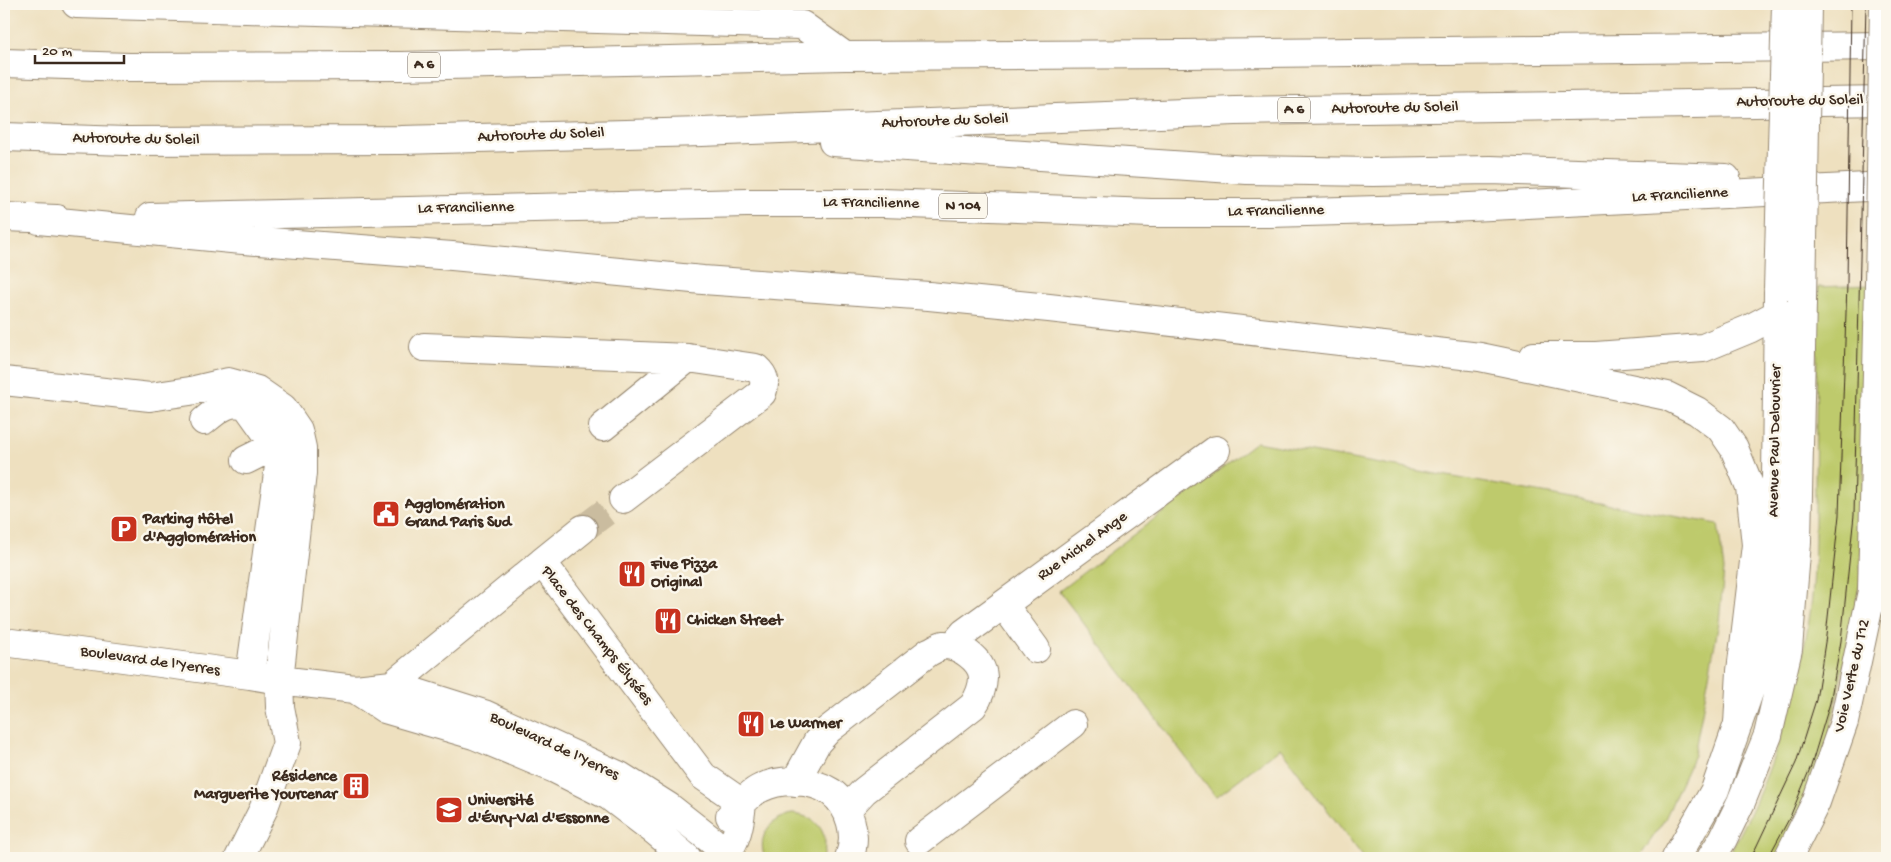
<svg xmlns="http://www.w3.org/2000/svg" width="1891" height="862" font-family="'Gochi Hand',sans-serif">
<rect width="100%" height="100%" fill="#fbf7ec"/>
<filter id="ink" filterUnits="userSpaceOnUse"><feTurbulence type="fractalNoise" baseFrequency=".02" numOctaves="2"/><feDisplacementMap in="SourceGraphic" scale="10" xChannelSelector="R" yChannelSelector="G"/><feConvolveMatrix kernelMatrix="1 2 1 2 8 2 1 2 1" color-interpolation-filters="sRGB"/></filter>
<filter id="wash" filterUnits="userSpaceOnUse"><feTurbulence type="fractalNoise" baseFrequency=".0096" numOctaves="4" result="noise"/><feDisplacementMap in="SourceGraphic" scale="20" xChannelSelector="R" yChannelSelector="G"/><feGaussianBlur stdDeviation="1.12" result="paint"/><feColorMatrix in="noise" values="0 0 0 0 0 0 0 0 0 0 0 0 0 0 0 0 0 1.4 0 .05"/><feComposite in="paint" operator="in"/></filter>
<g filter="url(#wash)">
<rect width="100%" height="100%" fill="#eee0bf"/>
<path fill="#beca6c" stroke="#7c7a45" d="M 1871,285 L 1860,583 L 1825,756 L 1777,858 L 1727,858 C 1768,787 1793,708 1808,627 C 1816,581 1815,534 1815,488 C 1816,421 1817,354 1818,287 Z
M 1256,442 L 1718,524 L 1724,570 L 1719,622 L 1694,755 L 1665,819 L 1639,858 L 1364,858 L 1280,748 L 1216,797 L 1059,591 Z
M 792,814 C 818,816 830,833 823,858 L 765,858 C 756,836 771,818 792,814 Z"/>
</g>
<g filter="url(#ink)">
<g fill="none" stroke-linecap="round" stroke-linejoin="round">
<path stroke="#cabc9f" stroke-width="28" stroke-dasharray="28 14" stroke-linecap="butt" d="M 583,529 L 623,499"/>
<defs>
<path id="minor" d="M 424,347 L 688,358 L 756,368 C 765,376 766,382 762,393 L 623,499
M 4,381 L 150,397 L 190,391 L 228,382 L 257,390 L 283,408 L 298,430 L 302,448 L 302,473 L 279,680 L 280,707 L 287,743 L 263,810 L 239,858
M 204,421 C 217,410 230,398 247,406 L 277,448
M 603,427 L 688,358
M 246,460 L 268,449 L 277,448 L 280,459 L 250,675
M 542,562 L 583,529
M 1004,605 L 1036,649
M 4,642 L 250,675 L 279,680 L 355,689 L 392,685 L 484,714 L 620,776 L 669,807 L 711,840 L 731,858
M 953,646 L 964,633 L 1216,450
M 392,685 L 542,562 L 703,776 L 742,803 C 740,823 737,843 723,858
M 355,689 L 385,709 L 474,735 L 555,769 L 609,796 L 655,831 L 687,858
M 795,782 L 817,742 L 828,730 L 929,652 C 934,650 939,646 943,645 C 959,644 982,660 983,677 C 983,688 979,697 973,706 L 864,791 L 846,810
M 730,816 C 739,807 749,793 761,788 C 781,778 812,779 831,792 C 851,807 858,836 849,858
M 919,841 L 1073,724
M 1788,858 L 1816,802 L 1844,722 L 1872,591 L 1879,285"/>
<path id="major" d="M 1676,858 L 1715,790 L 1763,652 L 1775,574 L 1778,292
M 1711,858 L 1723,839 L 1741,802 L 1768,735 L 1788,649 L 1797,542 L 1802,301"/>
<path id="highway" d="M 76,4 L 802,25 L 845,56
M 4,63 L 129,67 L 401,66 L 845,56 L 1183,54 L 1887,46
M 4,137 L 126,141 L 401,140 L 702,132 L 1235,111 L 1887,101
M 833,142 L 1247,170 L 1373,172 L 1491,170 L 1726,178
M 4,217 L 57,219
M 150,217 L 747,203 L 883,203 L 1151,213 L 1270,213 L 1450,208 L 1887,186
M 39,220 L 231,239 L 452,256 L 703,280 L 929,296 L 1049,308 L 1480,357 L 1667,396 L 1697,411 L 1721,429 L 1734,448 L 1750,487 L 1756,545 L 1741,671 L 1738,724
M 1534,356 L 1596,356 L 1703,348 L 1749,329 L 1802,301"/>
</defs>
<use href="#minor" stroke="#94856e" stroke-width="30"/>
<use href="#major" stroke="#94856e" stroke-width="30"/>
<use href="#highway" stroke="#94856e" stroke-width="30"/>
<use href="#minor" stroke="#fff" stroke-width="28"/>
<use href="#major" stroke="#fff" stroke-width="28"/>
<use href="#highway" stroke="#fff" stroke-width="28"/>
<path stroke="#3b2a1e" stroke-width="1" d="M 1751,858 L 1796,763 L 1816,700 L 1826,636 L 1839,515 L 1847,284 L 1851,4
M 1768,858 L 1790,817 L 1811,766 L 1830,703 L 1841,641 L 1854,515 L 1866,4"/>
<defs>
<path id="minor-bridge" d="M 1879,285 L 1884,4"/>
<path id="major-bridge" d="M 1778,289 L 1786,4
M 1802,301 L 1807,4"/>
</defs>
<use href="#minor-bridge" stroke="#94856e" stroke-width="30" stroke-linecap="butt"/>
<use href="#major-bridge" stroke="#94856e" stroke-width="30" stroke-linecap="butt"/>
<use href="#minor-bridge" stroke="#fff" stroke-width="28"/>
<use href="#major-bridge" stroke="#fff" stroke-width="28"/>
</g>
</g>
<defs>
<symbol id="civic-square" viewBox="-11 -11 22 22"><rect x="-9" y="-9" width="18" height="18" rx="4" fill="#c8321e" stroke="#fbf7ec"/><path d="M-.6-6.5H3V-4.5H.6V-3L4-1V1h2V6H-6V1h2V-1L-.6-3ZM-1.2 2.5V6h2.4V2.5Z" fill="#fff"/></symbol>
<symbol id="parking-square" viewBox="-11 -11 22 22"><rect x="-9" y="-9" width="18" height="18" rx="4" fill="#c8321e" stroke="#fbf7ec"/><path d="M-3.5-5.5H1a3.5 3.5 0 0 1 0 7H-1V5.5H-3.5ZM-1-3.4V-.6H.8a1.4 1.4 0 0 0 0-2.8Z" fill="#fff"/></symbol>
<symbol id="restaurant-square" viewBox="-11 -11 22 22"><rect x="-9" y="-9" width="18" height="18" rx="4" fill="#c8321e" stroke="#fbf7ec"/><path d="M-5-6h1v4h1v-4h1v4h1v-4h1v5L-1.5 .5V6h-2V.5L-5-1ZM5-6V6H3V1.5H1.5Q1.5-4 5-6Z" fill="#fff"/></symbol>
<symbol id="building-square" viewBox="-11 -11 22 22"><rect x="-9" y="-9" width="18" height="18" rx="4" fill="#c8321e" stroke="#fbf7ec"/><path d="M-4-6H4V6H1V3H-1V6H-4ZM-2.5-4.3h1.7v1.8h-1.7ZM.8-4.3h1.7v1.8H.8ZM-2.5-1h1.7V.8h-1.7ZM.8-1h1.7V.8H.8Z" fill="#fff"/></symbol>
<symbol id="university-square" viewBox="-11 -11 22 22"><rect x="-9" y="-9" width="18" height="18" rx="4" fill="#c8321e" stroke="#fbf7ec"/><path d="M0-5L7-2L0 1L-7-2ZM-4 1L0 2.5L4 1V4Q0 6-4 4Z" fill="#fff"/></symbol>
</defs>
<g fill-rule="evenodd">
<use href="#civic-square" x="370" y="498" width="32" height="32"/>
<use href="#parking-square" x="108" y="513" width="32" height="32"/>
<use href="#restaurant-square" x="616" y="558" width="32" height="32"/>
<use href="#restaurant-square" x="652" y="605" width="32" height="32"/>
<use href="#restaurant-square" x="735" y="708" width="32" height="32"/>
<use href="#building-square" x="340" y="770" width="32" height="32"/>
<use href="#university-square" x="433" y="794" width="32" height="32"/>
</g>
<g text-anchor="middle" dominant-baseline="central" stroke-width="5" stroke-linejoin="round" paint-order="stroke">
<g fill="#fbf7ec" stroke="#75685c" stroke-width="1">
<rect x="408" y="52.5" width="32" height="25" rx="4"/>
<rect x="1278" y="97.5" width="32" height="25" rx="4"/>
<rect x="939" y="193.5" width="48" height="25" rx="4"/>
</g>
<g font-size="15" font-weight="bold" fill="#3b2a1e">
<text x="424" y="65">A 6</text>
<text x="1294" y="110">A 6</text>
<text x="963" y="206">N 104</text>
</g>
<g font-size="16" fill="#3b2a1e" stroke="#fbf7ec">
<text transform="translate(1800 102) rotate(-1)">Autoroute du Soleil</text>
<text transform="translate(1395 109) rotate(-1)">Autoroute du Soleil</text>
<text transform="translate(945 122) rotate(-2)">Autoroute du Soleil</text>
<text transform="translate(541 136) rotate(-2)">Autoroute du Soleil</text>
<text transform="translate(136 140) rotate(1)">Autoroute du Soleil</text>
<text transform="translate(1680 196) rotate(-3)">La Francilienne</text>
<text transform="translate(871 204) rotate(1)">La Francilienne</text>
<text transform="translate(466 209) rotate(-1)">La Francilienne</text>
<text transform="translate(1276 212) rotate(-1)">La Francilienne</text>
<text transform="translate(1776 441) rotate(-89)">Avenue Paul Delouvrier</text>
<text transform="translate(1083 547) rotate(-36)">Rue Michel Ange</text>
<text transform="translate(596 636) rotate(52)">Place des Champs Élysées</text>
<text transform="translate(150 662) rotate(8)">Boulevard de l'Yerres</text>
<text transform="translate(1853 676) rotate(-77)">Voie Verte du T12</text>
<text transform="translate(554 747) rotate(25)">Boulevard de l'Yerres</text>
</g>
<g font-size="16" font-weight="bold" fill="#3b2a1e" stroke="#fbf7ec" text-anchor="start">
<text x="405" y="505">Agglomération<tspan x="405" dy="18">Grand Paris Sud</tspan></text>
<text x="143" y="520">Parking Hôtel<tspan x="143" dy="18">d'Agglomération</tspan></text>
<text x="651" y="565">Five Pizza<tspan x="651" dy="18">Original</tspan></text>
<text x="687" y="621">Chicken Street</text>
<text x="770" y="724">Le Warmer</text>
<text x="337" y="777" text-anchor="end">Résidence<tspan x="337" dy="18">Marguerite Yourcenar</tspan></text>
<text x="468" y="801">Université<tspan x="468" dy="18">d'Évry-Val d'Essonne</tspan></text>
</g>
</g>
<rect width="1891" height="862" fill="none" stroke="#fbf7ec" stroke-width="20"/>
<path d="M35 55v8h89v-8" fill="none" stroke="#3b2a1e" stroke-width="2.5"/>
<text x="42" y="55" font-size="15" fill="#3b2a1e" stroke="#fbf7ec" stroke-width="4" paint-order="stroke">20 m</text>
</svg>
